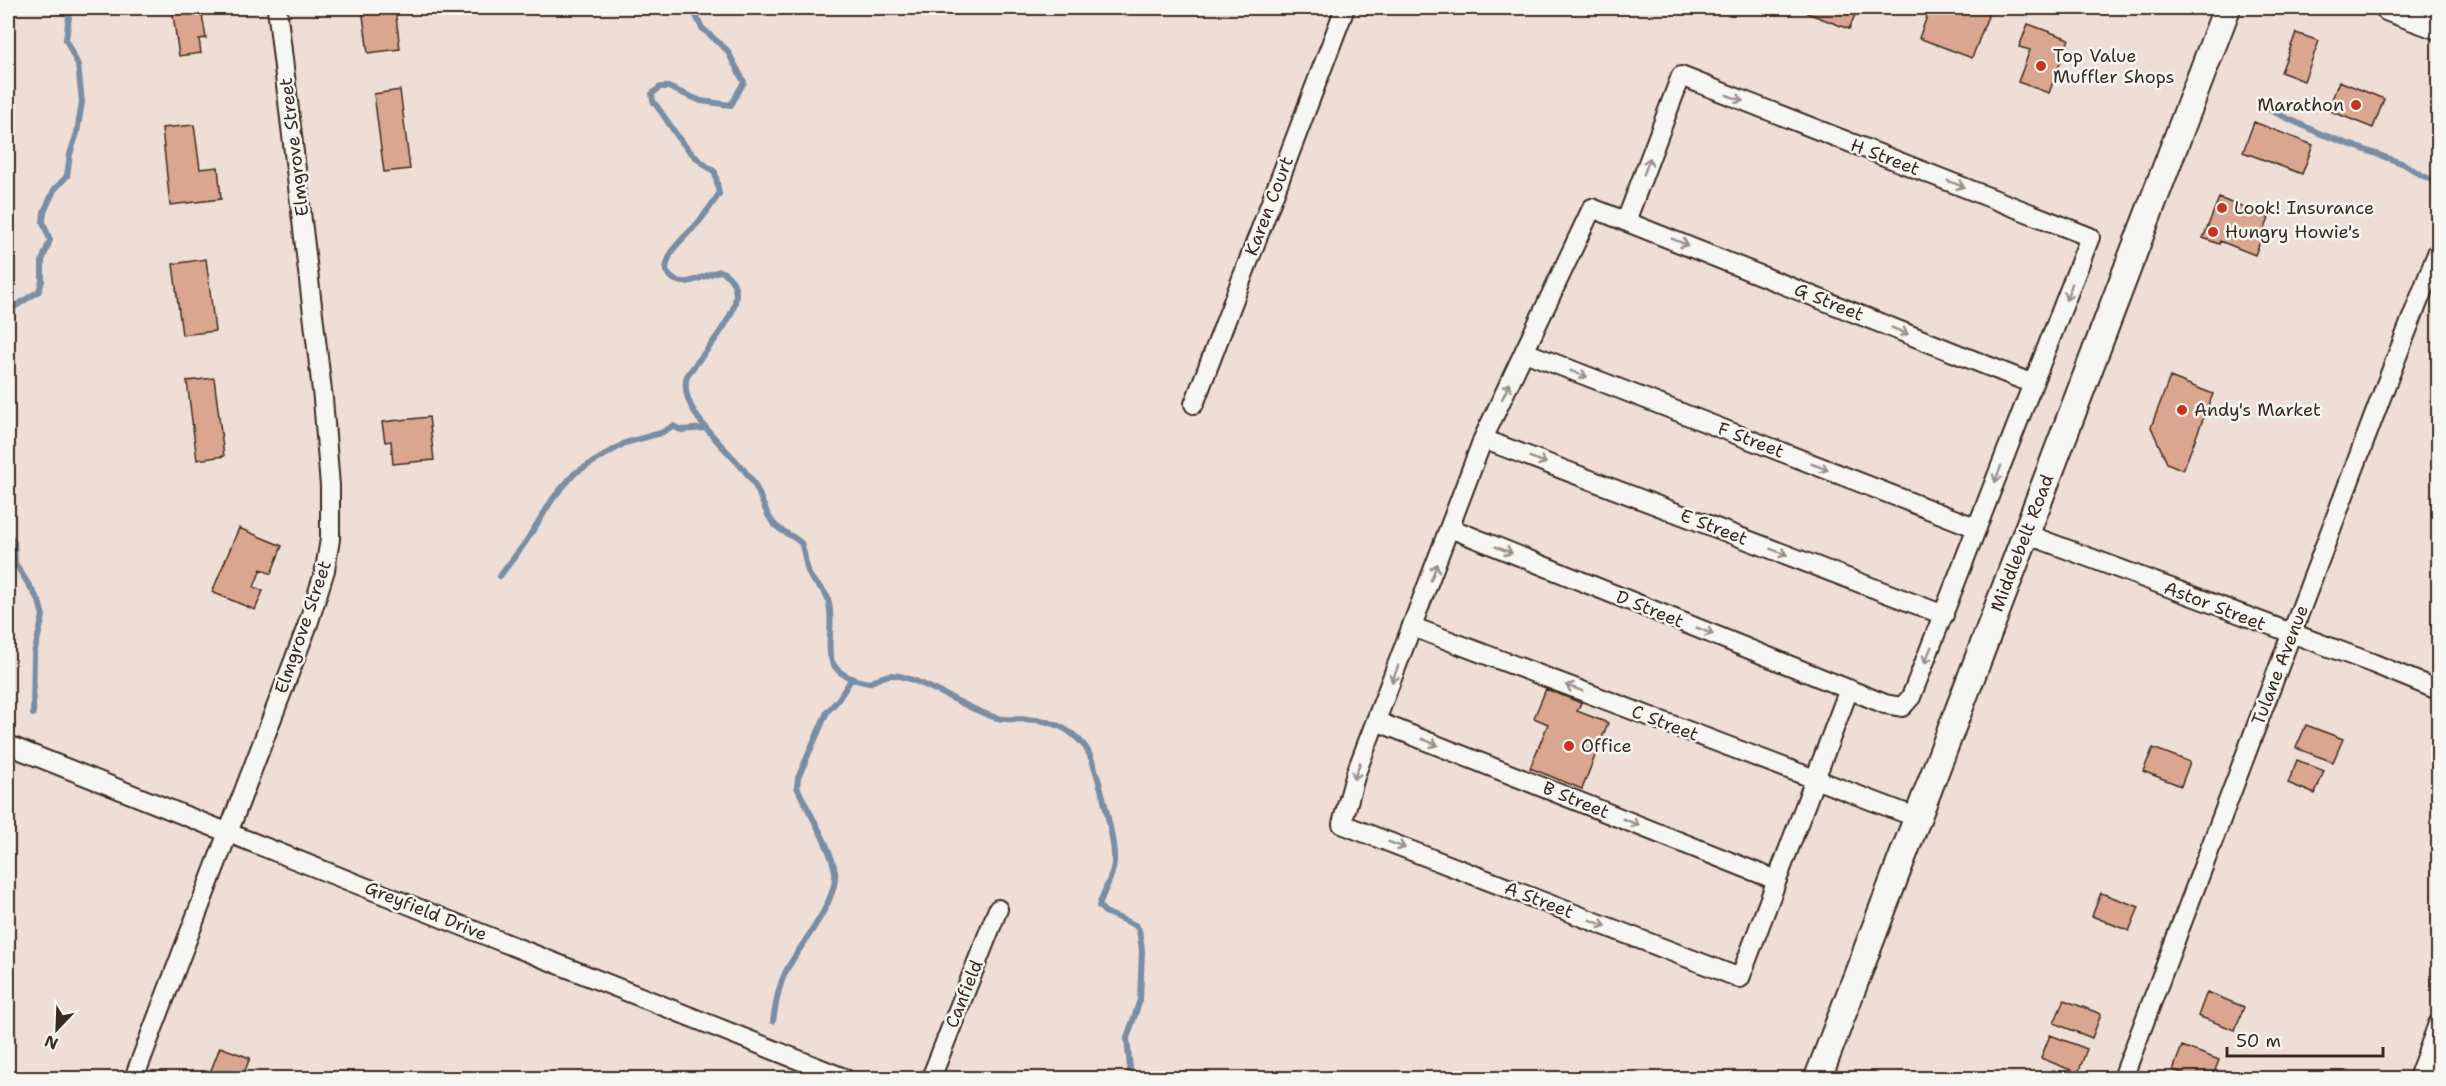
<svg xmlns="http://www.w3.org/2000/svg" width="2446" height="1086" font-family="'Shantell Sans',sans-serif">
<rect width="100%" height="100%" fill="#eeded5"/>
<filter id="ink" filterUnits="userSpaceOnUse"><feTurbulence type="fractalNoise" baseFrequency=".0167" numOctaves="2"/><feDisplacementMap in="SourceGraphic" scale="12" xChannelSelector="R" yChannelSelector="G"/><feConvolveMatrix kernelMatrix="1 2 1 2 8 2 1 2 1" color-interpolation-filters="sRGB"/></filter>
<g filter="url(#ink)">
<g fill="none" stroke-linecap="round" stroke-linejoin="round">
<path stroke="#798ea4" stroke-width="6" d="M 692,8 L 702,28 L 727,50 L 744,82 L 731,105 L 701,101 L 668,87 L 660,87 L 652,94 L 653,101 C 676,131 681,150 715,172 L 719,194 C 712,204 705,215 696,225 C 683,239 667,250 666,271 C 681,295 704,273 721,271 C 764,295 702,352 687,376 C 676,412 733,452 751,479 C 761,492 763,511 774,524 C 781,532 793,535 801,543 C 805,553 805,564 809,574 C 813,584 825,588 828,599 C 839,637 808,672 869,683 C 876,680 883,676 890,675 C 908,673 956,701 974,709 C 984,713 994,719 1004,719 C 1021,720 1038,718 1054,724 C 1066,728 1079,738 1086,748 C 1097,765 1116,843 1114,863 C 1113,878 1103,891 1099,906 L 1105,912 L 1135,925 L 1139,930 L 1142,950 L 1140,1000 L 1127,1038 L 1131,1078
M 2259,101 L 2272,111 L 2321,134 L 2404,164 L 2423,176 L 2438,182
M 8,311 L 39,291 L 42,281 L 42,261 L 50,240 L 43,222 L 44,212 L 54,190 L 67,176 L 70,154 L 77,133 L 82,102 L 78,65 L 66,40 L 70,8
M 8,533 L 14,542 L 15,563 L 39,601 L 43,616 L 34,654 L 33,714
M 500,576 L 525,543 L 554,497 L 575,473 L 625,443 L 661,433 L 673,426 L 681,430 L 706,428
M 773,1021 C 776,1004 778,987 786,971 C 799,946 838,902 835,872 C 831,846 808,812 797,787 L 798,778 L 827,712 L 838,700 L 852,678"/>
</g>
<path fill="#dba690" stroke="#3b2a1e" stroke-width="1.5" d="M 172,8 L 201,8 L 206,38 L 199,39 L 201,53 L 179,56 Z
M 362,8 L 395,8 L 400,49 L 368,53 Z
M 1809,8 L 1858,8 L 1849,29 L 1807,13 Z
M 1930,8 L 1991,8 L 1972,58 L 1919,38 Z
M 2028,24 L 2069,39 L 2049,93 L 2018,82 L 2030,50 L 2019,47 Z
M 2296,33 L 2319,41 L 2304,81 L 2281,72 Z
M 2339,81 L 2384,99 L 2373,128 L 2328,110 Z
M 400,90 L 410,169 L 384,172 L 374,94 Z
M 2254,122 L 2313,145 L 2302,174 L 2243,152 Z
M 194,125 L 200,169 L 218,167 L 221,199 L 170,205 L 162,128 Z
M 2219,198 L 2269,218 L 2255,255 L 2220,241 L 2219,244 L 2203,238 Z
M 206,259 L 215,331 L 182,335 L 173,264 Z
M 2170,377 L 2213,394 L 2183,470 L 2167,463 L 2151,427 Z
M 214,378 L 224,456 L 197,460 L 187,381 Z
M 429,417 L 434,460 L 393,464 L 391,441 L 385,442 L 382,422 Z
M 239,528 L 282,546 L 271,574 L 261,569 L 254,587 L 263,591 L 255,610 L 212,592 Z
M 1546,689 L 1581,703 L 1577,711 L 1608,723 L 1582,789 L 1530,768 L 1548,724 L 1534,718 Z
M 2306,725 L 2343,739 L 2333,762 L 2296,748 Z
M 2153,748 L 2190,762 L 2181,786 L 2143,771 Z
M 2297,760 L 2324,771 L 2315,794 L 2288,783 Z
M 2101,893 L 2139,907 L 2129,931 L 2092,916 Z
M 2207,992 L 2244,1007 L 2235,1030 L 2198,1016 Z
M 2064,1000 L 2101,1014 L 2092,1038 L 2054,1023 Z
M 2050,1035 L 2087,1049 L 2078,1073 L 2041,1058 Z
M 2182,1046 L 2219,1060 L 2212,1078 L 2197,1078 L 2173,1070 Z
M 220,1047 L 250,1058 L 242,1078 L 208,1078 Z"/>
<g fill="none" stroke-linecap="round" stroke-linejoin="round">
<defs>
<path id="street" d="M 1525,352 L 1977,528
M 1194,404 L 1345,8
M 1483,439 L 1944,615
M 1450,528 L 1885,704 L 1902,707 L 1911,697 L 2090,237 L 1681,76 L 1626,221
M 2026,534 L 2372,663 L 2438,690
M 1413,627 L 1918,818
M 1849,689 L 1740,978 L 1342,824 L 1356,773 L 1483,439 L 1592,208 L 2033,384
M 1376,721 L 1776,880
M 8,745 L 844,1078
M 134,1078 L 308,624 L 325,570 L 330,539 L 330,486 L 323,399 L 277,8
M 931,1078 L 998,909
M 2123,1078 L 2385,387 L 2438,251
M 2418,1078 L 2438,1024"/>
<path id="secondary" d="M 2389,8 L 2438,26
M 1818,1078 L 2227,8"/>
</defs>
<use href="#street" stroke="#3b2a1e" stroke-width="22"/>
<use href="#secondary" stroke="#3b2a1e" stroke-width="30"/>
<use href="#street" stroke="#f6f6f2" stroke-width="18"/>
<use href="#secondary" stroke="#f6f6f2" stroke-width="26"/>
</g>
<defs><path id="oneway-shaft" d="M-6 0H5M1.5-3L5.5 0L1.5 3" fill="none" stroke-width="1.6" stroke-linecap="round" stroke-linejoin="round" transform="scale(1.5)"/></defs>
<g stroke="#989088">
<use href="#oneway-shaft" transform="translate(1735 98) rotate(21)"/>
<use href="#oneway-shaft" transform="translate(1647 166) rotate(-69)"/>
<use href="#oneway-shaft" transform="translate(1956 184) rotate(21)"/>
<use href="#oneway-shaft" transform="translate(1680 242) rotate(22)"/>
<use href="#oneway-shaft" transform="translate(2069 292) rotate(111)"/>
<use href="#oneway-shaft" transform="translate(1900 331) rotate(22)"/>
<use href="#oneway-shaft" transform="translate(1579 374) rotate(21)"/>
<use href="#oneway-shaft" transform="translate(1506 391) rotate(-64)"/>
<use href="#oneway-shaft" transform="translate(1538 460) rotate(21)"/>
<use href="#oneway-shaft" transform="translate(1820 467) rotate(21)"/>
<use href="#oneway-shaft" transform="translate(1998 474) rotate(111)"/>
<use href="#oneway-shaft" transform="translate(1504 550) rotate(22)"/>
<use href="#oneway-shaft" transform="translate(1779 552) rotate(21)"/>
<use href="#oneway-shaft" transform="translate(1434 572) rotate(-69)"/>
<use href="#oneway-shaft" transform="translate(1705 631) rotate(22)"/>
<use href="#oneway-shaft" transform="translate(1928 655) rotate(112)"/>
<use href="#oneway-shaft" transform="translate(1395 674) rotate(111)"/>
<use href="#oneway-shaft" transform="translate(1574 688) rotate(-159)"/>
<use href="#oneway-shaft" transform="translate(1430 742) rotate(22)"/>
<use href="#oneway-shaft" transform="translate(1357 771) rotate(109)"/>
<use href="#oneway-shaft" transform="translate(1631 822) rotate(22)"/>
<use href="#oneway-shaft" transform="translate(1397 845) rotate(21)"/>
<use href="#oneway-shaft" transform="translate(1598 923) rotate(21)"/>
</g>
</g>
<g fill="#c8321e" stroke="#f6f6f2" stroke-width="2">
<circle cx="2041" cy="66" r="6"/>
<circle cx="2356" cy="105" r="6"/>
<circle cx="2222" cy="208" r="6"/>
<circle cx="2213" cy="232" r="6"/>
<circle cx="2182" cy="410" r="6"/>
<circle cx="1569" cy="746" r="6"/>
</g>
<g text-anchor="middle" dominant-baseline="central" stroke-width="5" stroke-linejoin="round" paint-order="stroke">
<g font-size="18" fill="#3b2a1e" stroke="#f6f6f2" text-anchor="start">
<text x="2053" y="56">Top Value<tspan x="2053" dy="21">Muffler Shops</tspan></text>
<text x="2344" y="105" text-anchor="end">Marathon</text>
<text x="2234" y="208">Look! Insurance</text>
<text x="2225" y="232">Hungry Howie's</text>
<text x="2194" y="410">Andy's Market</text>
<text x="1581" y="746">Office</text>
</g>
<g font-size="18" fill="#3b2a1e" stroke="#f6f6f2">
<text transform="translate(294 147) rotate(-97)">Elmgrove Street</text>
<text transform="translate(1885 157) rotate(21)">H Street</text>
<text transform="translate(1269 206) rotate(-69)">Karen Court</text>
<text transform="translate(1829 302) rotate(22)">G Street</text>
<text transform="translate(1751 440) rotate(21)">F Street</text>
<text transform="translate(1714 527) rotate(21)">E Street</text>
<text transform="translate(2022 543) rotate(-69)">Middlebelt Road</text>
<text transform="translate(2215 606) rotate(21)">Astor Street</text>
<text transform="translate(1650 609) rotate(22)">D Street</text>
<text transform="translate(303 627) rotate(-71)">Elmgrove Street</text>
<text transform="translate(2280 665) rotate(-69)">Tulane Avenue</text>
<text transform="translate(1665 723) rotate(21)">C Street</text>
<text transform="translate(1576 800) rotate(22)">B Street</text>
<text transform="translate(1539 900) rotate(21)">A Street</text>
<text transform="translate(426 911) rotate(22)">Greyfield Drive</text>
<text transform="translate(964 994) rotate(-68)">Canfield</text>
</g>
</g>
<rect width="2446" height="1086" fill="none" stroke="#f6f6f2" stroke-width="30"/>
<rect x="15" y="15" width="2416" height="1056" fill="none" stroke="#3b2a1e" stroke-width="2" filter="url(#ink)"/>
<g transform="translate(57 1029) rotate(203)" stroke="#f6f6f2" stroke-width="4.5" paint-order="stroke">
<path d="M0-4.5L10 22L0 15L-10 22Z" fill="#3b2a1e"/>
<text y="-9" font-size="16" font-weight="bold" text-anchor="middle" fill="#3b2a1e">N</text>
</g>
<path d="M2227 1047v9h156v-9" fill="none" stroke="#3b2a1e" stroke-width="3"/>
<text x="2236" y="1047" font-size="18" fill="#3b2a1e" stroke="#f6f6f2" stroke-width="4.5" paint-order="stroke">50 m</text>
</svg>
